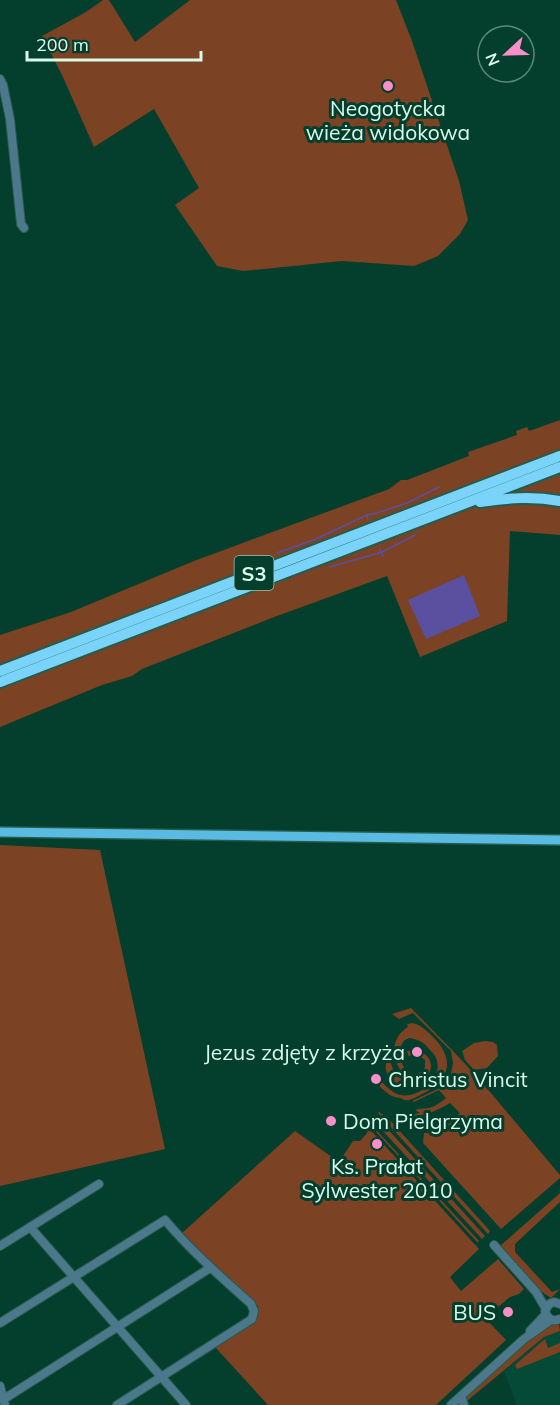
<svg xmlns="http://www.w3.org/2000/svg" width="560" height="1405" font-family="Mulish,sans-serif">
<rect width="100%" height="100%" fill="#043e2d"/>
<path fill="#054a36" d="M 560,1331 L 560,1405 L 517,1405 L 504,1371 L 544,1337 Z"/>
<path fill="#7b4224" d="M 103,0 L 109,0 L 135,42 L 190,0 L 396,0 L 412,41 L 459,181 L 468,220 L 460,234 L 438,256 L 414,266 L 342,261 L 243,271 L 217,266 L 175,205 L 199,188 L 154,109 L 94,147 L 62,75 L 42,36 L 86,12 Z
M 560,420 L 560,535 L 510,531 L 507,621 L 420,657 L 387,576 L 277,616 L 142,669 L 132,676 L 102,685 L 0,727 L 0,635 L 71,612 L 194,561 L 389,489 L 401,480 L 407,480 L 469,456 L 468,452 L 517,435 L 516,431 L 527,427 L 529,431 Z
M 0,845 L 100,850 L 165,1149 L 0,1186 Z
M 411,1008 L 453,1051 L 480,1080 L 560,1175 L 560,1178 L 501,1229 L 423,1143 L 424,1133 C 440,1134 450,1123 460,1113 L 450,1103 C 438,1110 423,1118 410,1115 L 420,1113 L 415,1110 C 420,1108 424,1109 429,1108 C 436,1106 441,1102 446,1098 L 439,1090 L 414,1102 L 412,1101 L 440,1088 L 451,1074 L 453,1063 L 451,1051 L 413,1013 L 399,1019 L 392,1014 Z
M 413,1023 C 421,1025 426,1030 432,1036 C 453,1056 453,1077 426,1092 C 421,1094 414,1099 409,1100 C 405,1101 403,1099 400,1098 C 391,1097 387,1093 380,1087 L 380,1083 L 377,1081 L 379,1079 C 384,1084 390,1091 397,1094 C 415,1101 442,1081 437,1061 C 436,1056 432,1052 429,1049 C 424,1042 417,1039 409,1038 C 405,1040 404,1040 402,1044 C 397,1052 402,1073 413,1074 C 416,1074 421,1072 423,1071 L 425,1067 L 425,1060 L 418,1055 L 412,1054 L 409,1057 L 407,1051 C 444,1047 436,1091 398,1087 C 387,1077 382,1069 389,1055 C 391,1066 394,1076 405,1079 L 406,1077 C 391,1062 389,1038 408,1027 L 407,1024 Z
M 485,1041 L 493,1042 L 497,1045 L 498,1056 L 487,1068 L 474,1070 L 465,1060 L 462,1051 L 474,1043 Z
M 379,1112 L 389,1119 L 490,1231 L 488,1234 L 378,1113 Z
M 372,1115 L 375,1115 L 485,1236 L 482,1239 L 371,1118 Z
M 368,1121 L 479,1241 L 478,1242 L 477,1242 L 367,1122 Z
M 366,1125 L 479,1249 L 450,1277 L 461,1291 L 498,1259 L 524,1289 L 519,1294 L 510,1297 L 485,1318 L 506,1340 L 436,1405 L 268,1405 L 215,1347 L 254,1322 L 258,1316 L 258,1306 L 215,1267 L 181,1234 L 295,1131 L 339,1162 L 353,1141 L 360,1141 L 367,1133 L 365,1127 Z
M 560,1193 L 560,1202 L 515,1244 L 515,1252 L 552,1292 L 560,1289 L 551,1298 L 542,1292 L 500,1246 Z
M 550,1323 L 559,1324 L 560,1331 L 544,1337 L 467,1401 L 467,1393 Z
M 545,1339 L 548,1348 L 560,1343 L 560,1352 L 517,1369 L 515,1365 Z"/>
<path fill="#5b50a0" d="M 464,575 L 480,616 L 426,639 L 408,600 Z"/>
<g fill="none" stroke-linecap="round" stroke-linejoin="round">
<path stroke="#5b50a0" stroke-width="1.5" d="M 368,519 L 367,515 L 377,513 L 407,503 L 439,487
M 380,549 L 383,556
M 277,553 L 316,539 L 367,515
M 330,567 L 382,552 L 415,535"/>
<defs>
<path id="minor" d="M 0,79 L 3,85 L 10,119 L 21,224 L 24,228
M 30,1227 L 186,1405
M 494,1245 L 536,1292 L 546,1309
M 0,1246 L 99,1184
M 560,1304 L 554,1302 L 549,1304 L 545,1311 C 547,1319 553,1322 560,1319
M 0,1323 L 165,1220 C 191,1251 221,1277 251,1304 L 254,1311 L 252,1319 L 117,1405
M 530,1331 L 546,1314
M 0,1386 L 5,1405
M 461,1396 L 464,1405
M 4,1399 L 210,1268
M 451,1405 L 524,1339 L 551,1320"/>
<path id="major" d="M 0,832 L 560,840"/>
<path id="highway" d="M 480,502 C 508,498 533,496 560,501
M 0,671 L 560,456
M 0,682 L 560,467"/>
</defs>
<use href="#minor" stroke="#265c4c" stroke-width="10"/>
<use href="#major" stroke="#265c4c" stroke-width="12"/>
<use href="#highway" stroke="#265c4c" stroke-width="14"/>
<use href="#minor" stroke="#4c788b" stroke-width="8"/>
<use href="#major" stroke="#5abbe2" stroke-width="9"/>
<use href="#highway" stroke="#7ad3f8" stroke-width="10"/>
</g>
<g fill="#f98fc9" stroke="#043e2d" stroke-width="2">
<circle cx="388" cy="86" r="6"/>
<circle cx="417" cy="1052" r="6"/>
<circle cx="376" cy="1079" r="6"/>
<circle cx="331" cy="1121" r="6"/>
<circle cx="377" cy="1144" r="6"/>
<circle cx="508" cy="1312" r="6"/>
</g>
<g text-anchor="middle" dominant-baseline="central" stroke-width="6" stroke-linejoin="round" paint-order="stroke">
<rect fill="#043e2d" stroke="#99c2b3" stroke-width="1.5" x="234.5" y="556" width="39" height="34" rx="4.5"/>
<g font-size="20" font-weight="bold" fill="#d9fbec">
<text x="254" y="573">S3</text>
</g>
<g font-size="21" fill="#d9fbec" stroke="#043e2d">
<text x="388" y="108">Neogotycka<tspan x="388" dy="24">wieża widokowa</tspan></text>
<text x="405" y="1052" text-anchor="end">Jezus zdjęty z krzyża</text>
<text x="388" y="1079" text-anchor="start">Christus Vincit</text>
<text x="343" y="1121" text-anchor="start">Dom Pielgrzyma</text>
<text x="377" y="1166">Ks. Prałat<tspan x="377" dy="24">Sylwester 2010</tspan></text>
<text x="496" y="1312" text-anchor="end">BUS</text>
</g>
</g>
<g transform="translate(506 54) rotate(248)"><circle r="28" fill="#043e2d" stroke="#598a79" stroke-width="1.5"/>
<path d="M0-4.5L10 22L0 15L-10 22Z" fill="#f98fc9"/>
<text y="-9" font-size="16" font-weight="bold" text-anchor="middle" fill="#d9fbec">N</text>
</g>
<path d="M27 51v9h174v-9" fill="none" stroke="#d9fbec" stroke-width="3"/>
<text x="36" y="51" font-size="18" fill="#d9fbec" stroke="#043e2d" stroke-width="4.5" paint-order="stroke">200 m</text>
</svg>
